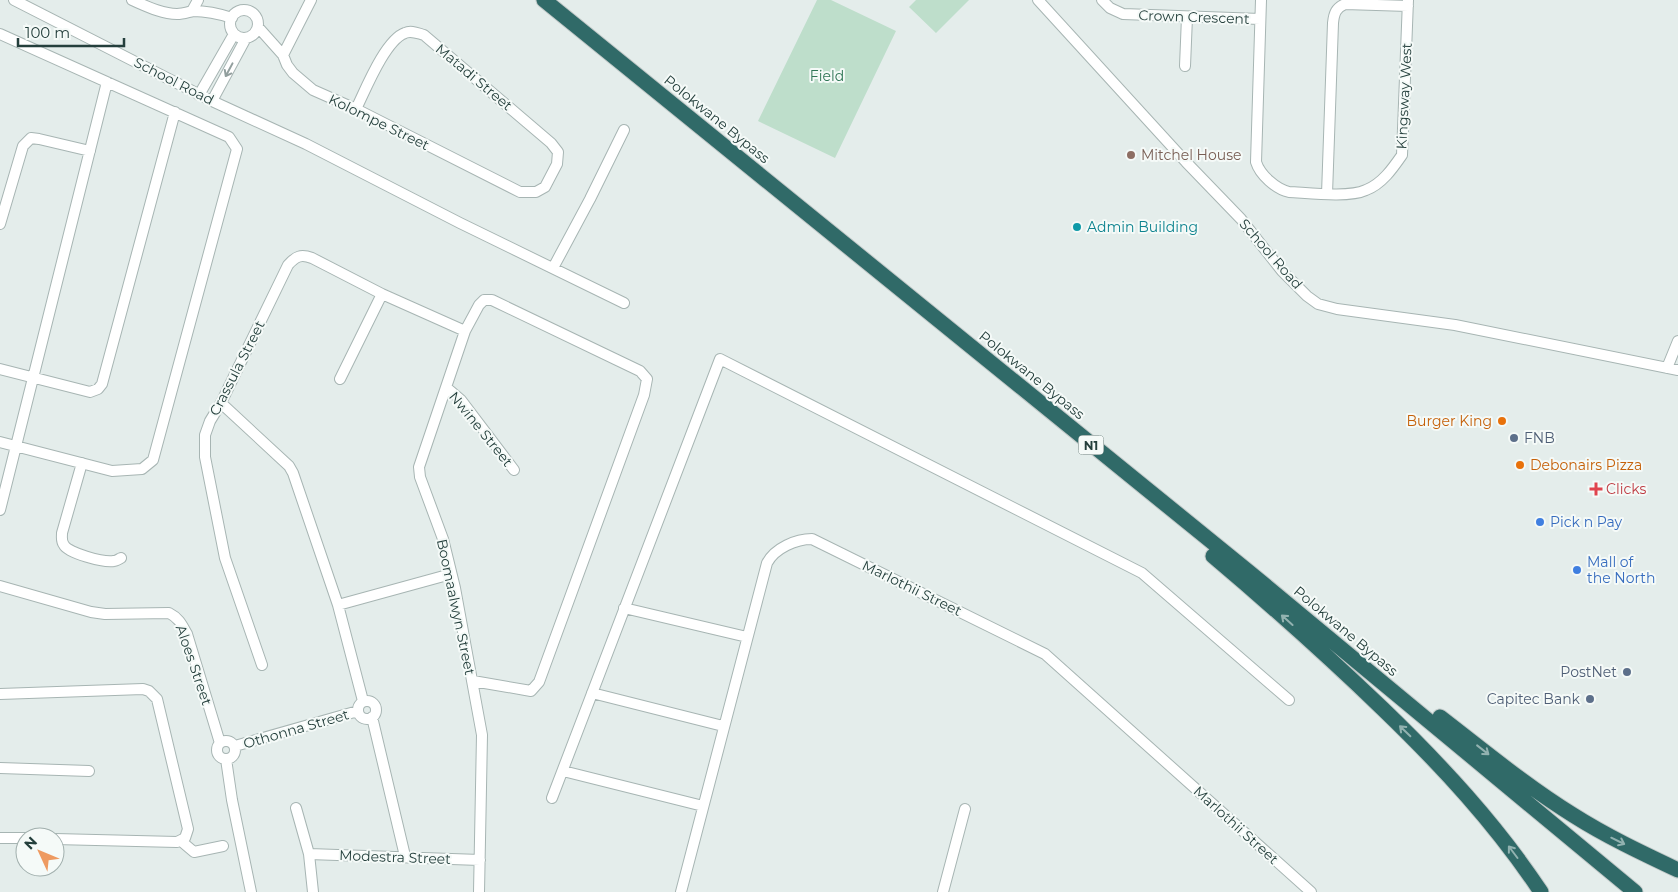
<svg xmlns="http://www.w3.org/2000/svg" width="1678" height="892" font-family="Montserrat,sans-serif">
<rect width="100%" height="100%" fill="#e4edeb"/>
<path fill="#bedecb" d="M 817,0 L 831,0 L 896,31 L 835,158 L 758,121 Z
M 916,0 L 969,0 L 936,33 L 909,7 Z"/>
<g fill="none" stroke-linecap="round" stroke-linejoin="round">
<defs>
<path id="minor" d="M 14,0 L 212,101 L 306,144 L 460,223 L 624,303
M 132,0 C 146,6 162,14 177,14 C 183,14 188,12 193,11 C 206,11 220,14 232,18
M 1038,0 L 1186,162 L 1241,219 L 1282,271 L 1307,296 L 1318,304 L 1337,309 L 1455,325 L 1678,370
M 1102,0 L 1110,8 L 1123,14 L 1260,19
M 1261,0 L 1256,162 C 1260,175 1276,189 1289,192 C 1309,193 1349,198 1366,190 C 1382,184 1393,168 1402,155 L 1408,0
M230 24a14 14 0 1 1 28 0a14 14 0 1 1-28 0Z
M 192,11 L 198,0
M 258,27 L 283,55 L 287,65 L 293,73 L 313,90 L 356,109 L 520,192 L 536,192 L 545,187 L 557,164 L 558,152 L 551,143 L 424,35 C 417,33 411,30 405,33 C 385,40 365,91 356,109
M 0,34 L 229,137 L 237,149 L 153,460 L 142,469 L 112,471 L 0,442
M 283,55 L 311,0
M 1185,66 L 1187,17
M 199,95 L 234,34
M 212,101 L 246,38
M 1327,194 L 1333,23 C 1334,13 1336,8 1345,4 L 1408,6
M 0,224 L 23,146 L 31,138 L 39,139 L 90,151
M 553,268 L 590,199 L 624,130
M 1667,368 L 1678,341
M 0,369 L 90,392 L 98,389 L 102,384 L 175,112
M 340,379 L 382,294
M 447,388 L 461,400 L 514,470
M 221,403 L 289,466 L 293,473 L 338,605 L 363,701
M 82,463 L 62,533 C 62,538 61,541 64,545 C 68,553 104,563 114,561 C 116,561 119,559 121,558
M 0,510 L 107,82
M 0,586 L 91,612 L 105,614 L 169,613 C 179,618 182,625 187,634 L 220,743
M 338,605 L 451,574
M 624,608 L 747,637
M 262,665 L 225,558 L 205,457 L 205,435 L 210,421 L 221,403 L 288,265 C 296,256 301,254 312,258 L 382,294 L 465,331
M 473,681 L 531,691 L 539,682 L 644,395 L 647,379 L 640,371 L 492,300 L 484,300 L 479,305 L 465,331 L 419,467 L 420,477 L 443,539 L 455,588 L 482,735 L 479,892
M 592,693 L 723,726
M 0,694 L 143,689 L 149,691 L 157,699 L 188,829 L 185,838 L 177,842 L 55,839
M358 710a9 9 0 1 1 18 0a9 9 0 1 1-18 0Z
M 372,717 L 405,856
M217 750a9 9 0 1 1 18 0a9 9 0 1 1-18 0Z
M 235,746 L 358,711
M 226,759 L 232,800 L 251,892
M 0,768 L 89,771
M 563,771 L 703,806
M 552,798 L 720,359 L 1142,573 L 1289,700
M 296,808 L 309,854 L 313,892
M 0,838 L 25,838
M 181,841 L 194,852 L 223,846
M 309,854 L 480,860
M 681,892 L 767,563 C 775,548 796,539 812,539 L 1045,654 L 1311,892
M 943,892 L 965,809"/>
<path id="highway" d="M 544,0 L 1249,572 L 1635,892
M 1213,556 C 1271,605 1328,656 1383,709 C 1441,765 1496,824 1541,892
M 1440,717 C 1483,750 1526,786 1573,815 C 1606,836 1642,853 1678,870"/>
</defs>
<use href="#minor" stroke="#a7b5b3" stroke-width="12"/>
<use href="#highway" stroke="#c2c9c8" stroke-width="17"/>
<use href="#minor" stroke="#fff" stroke-width="10"/>
<use href="#highway" stroke="#306a68" stroke-width="15"/>
</g>
<defs><path id="oneway-shaft" d="M-6 0H5M1.5-3L5.5 0L1.5 3" fill="none" stroke-width="1.6" stroke-linecap="round" stroke-linejoin="round" transform="scale(1.25)"/></defs>
<use stroke="#929f9e" href="#oneway-shaft" transform="translate(229 70) rotate(118)"/>
<g stroke="#92b2b0">
<use href="#oneway-shaft" transform="translate(1287 620) rotate(-138)"/>
<use href="#oneway-shaft" transform="translate(1405 731) rotate(-136)"/>
<use href="#oneway-shaft" transform="translate(1483 750) rotate(38)"/>
<use href="#oneway-shaft" transform="translate(1618 841) rotate(26)"/>
<use href="#oneway-shaft" transform="translate(1513 852) rotate(-127)"/>
</g>
<circle fill="#8d6e63" stroke="#f5faf8" stroke-width="2" cx="1131" cy="155" r="5"/>
<circle fill="#0f9aa8" stroke="#f5faf8" stroke-width="2" cx="1077" cy="227" r="5"/>
<g fill="#e8710a" stroke="#f5faf8" stroke-width="2">
<circle cx="1502" cy="421" r="5"/>
<circle cx="1520" cy="465" r="5"/>
</g>
<g fill="#5c6f8a" stroke="#f5faf8" stroke-width="2">
<circle cx="1514" cy="438" r="5"/>
<circle cx="1627" cy="672" r="5"/>
<circle cx="1590" cy="699" r="5"/>
</g>
<path fill="#e0444e" stroke="#f5faf8" stroke-width="2" d="M1593.5 481.5h5v5h5v5h-5v5h-5v-5h-5v-5h5z"/>
<g fill="#3f7fe0" stroke="#f5faf8" stroke-width="2">
<circle cx="1540" cy="522" r="5"/>
<circle cx="1577" cy="570" r="5"/>
</g>
<g text-anchor="middle" dominant-baseline="central" stroke-width="4" stroke-linejoin="round" paint-order="stroke">
<rect fill="#f5faf8" stroke="#637774" stroke-width="1" x="1078.5" y="435.5" width="25" height="19" rx="4"/>
<g font-size="12" font-weight="bold" fill="#243f3c">
<text x="1091" y="445">N1</text>
</g>
<g font-size="14" fill="#243f3c" stroke="#f5faf8">
<text transform="translate(1194 17) rotate(2)">Crown Crescent</text>
<text transform="translate(474 77) rotate(40)">Matadi Street</text>
<text transform="translate(174 81) rotate(27)">School Road</text>
<text transform="translate(1404 96) rotate(-87)">Kingsway West</text>
<text transform="translate(717 119) rotate(39)">Polokwane Bypass</text>
<text transform="translate(379 122) rotate(26)">Kolompe Street</text>
<text transform="translate(1271 254) rotate(49)">School Road</text>
<text transform="translate(237 368) rotate(-63)">Crassula Street</text>
<text transform="translate(1032 375) rotate(39)">Polokwane Bypass</text>
<text transform="translate(481 429) rotate(51)">Nwine Street</text>
<text transform="translate(912 588) rotate(26)">Marlothii Street</text>
<text transform="translate(456 607) rotate(78)">Boomaalwyn Street</text>
<text transform="translate(1346 631) rotate(40)">Polokwane Bypass</text>
<text transform="translate(194 665) rotate(71)">Aloes Street</text>
<text transform="translate(296 729) rotate(-16)">Othonna Street</text>
<text transform="translate(1236 825) rotate(42)">Marlothii Street</text>
<text transform="translate(395 857) rotate(2)">Modestra Street</text>
</g>
<g font-size="14" fill="#2f7555" stroke="#f5faf8">
<text x="827" y="76">Field</text>
</g>
<g font-size="14" fill="#785e54" stroke="#f5faf8" text-anchor="start">
<text x="1141" y="155">Mitchel House</text>
</g>
<g font-size="14" fill="#0d838f" stroke="#f5faf8" text-anchor="start">
<text x="1087" y="227">Admin Building</text>
</g>
<g font-size="14" fill="#c56008" stroke="#f5faf8" text-anchor="end">
<text x="1492" y="421">Burger King</text>
<text x="1530" y="465" text-anchor="start">Debonairs Pizza</text>
</g>
<g font-size="14" fill="#4e5e75" stroke="#f5faf8" text-anchor="end">
<text x="1524" y="438" text-anchor="start">FNB</text>
<text x="1617" y="672">PostNet</text>
<text x="1580" y="699">Capitec Bank</text>
</g>
<g font-size="14" fill="#be3a42" stroke="#f5faf8" text-anchor="start">
<text x="1606" y="489">Clicks</text>
</g>
<g font-size="14" fill="#366cbe" stroke="#f5faf8" text-anchor="start">
<text x="1550" y="522">Pick n Pay</text>
<text x="1587" y="562">Mall of<tspan x="1587" dy="16">the North</tspan></text>
</g>
</g>
<g transform="translate(40 852) rotate(314)"><circle r="24" fill="#f5faf8" stroke="#a1afad"/>
<path d="M0-4L9 19L0 12L-9 19Z" fill="#ee9a61"/>
<text y="-8" font-size="14" font-weight="bold" text-anchor="middle" fill="#243f3c">N</text>
</g>
<path d="M18 38v8h106v-8" fill="none" stroke="#243f3c" stroke-width="2.5"/>
<text x="25" y="38" font-size="15" fill="#243f3c" stroke="#f5faf8" stroke-width="4" paint-order="stroke">100 m</text>
</svg>
